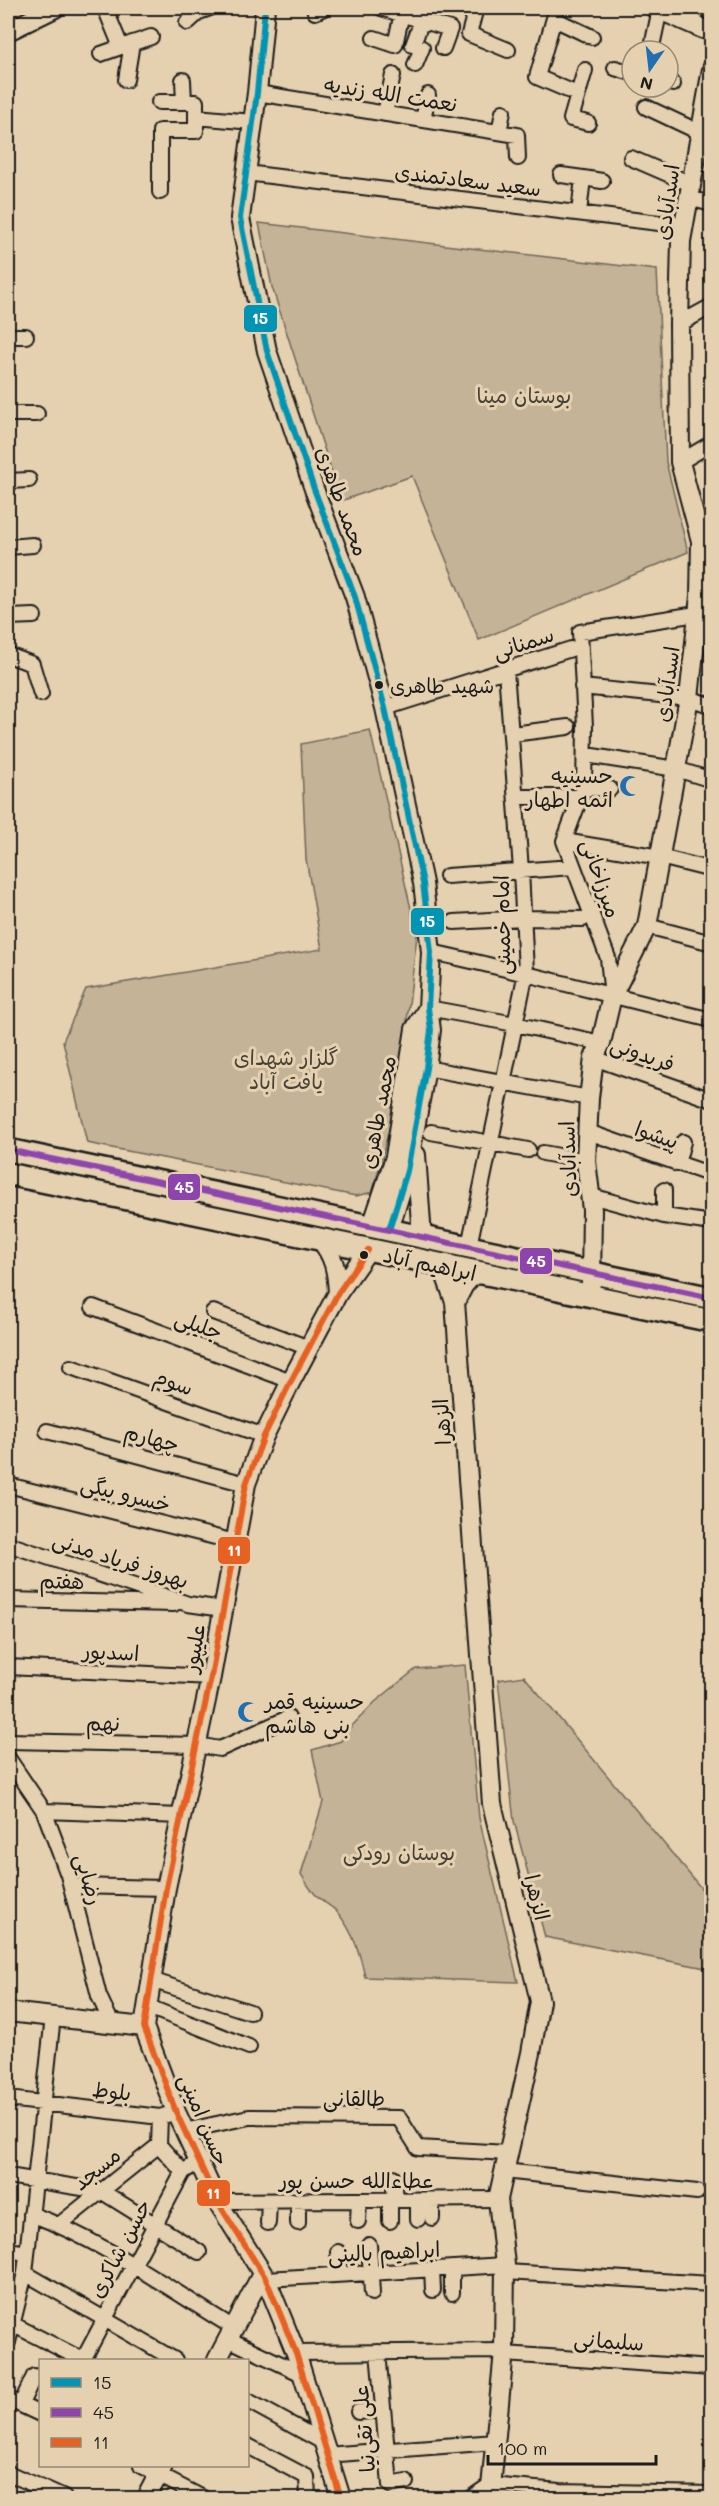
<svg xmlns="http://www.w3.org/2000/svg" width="719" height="2506" font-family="Mali,'Playpen Sans Arabic',sans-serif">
<rect width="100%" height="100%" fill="#e5d1af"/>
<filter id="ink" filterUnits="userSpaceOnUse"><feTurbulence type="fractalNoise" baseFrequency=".0167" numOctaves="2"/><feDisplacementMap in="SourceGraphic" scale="12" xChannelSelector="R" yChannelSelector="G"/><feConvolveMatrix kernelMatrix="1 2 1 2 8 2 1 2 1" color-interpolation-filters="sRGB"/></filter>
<g filter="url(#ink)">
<path fill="#c4b397" stroke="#70685a" stroke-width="1.5" d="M 259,223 L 657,270 L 666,462 L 688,552 L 479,640 L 412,476 L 341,501 L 272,287 Z
M 370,730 L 417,935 L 408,1013 L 391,1122 L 373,1192 L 356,1196 L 87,1143 L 63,1041 L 86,989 L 322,949 L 306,859 L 301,744 Z
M 465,1665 L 479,1818 L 518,1982 L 365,1977 C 360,1953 353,1931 337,1912 C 333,1907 326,1904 322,1900 C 312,1893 307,1884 301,1874 L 323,1802 L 312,1750 L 341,1741 L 349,1729 L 375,1702 L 416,1669 Z
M 524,1676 L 711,1900 L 711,1969 L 545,1937 L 514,1821 L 498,1680 Z"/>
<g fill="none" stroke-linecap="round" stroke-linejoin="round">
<defs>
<path id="street" d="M 105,8 L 121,47 L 151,37
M 381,8 L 450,29 L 443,48
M 476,8 L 469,34 L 508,50
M 557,8 L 537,77 L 577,94
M 315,12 L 324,8
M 554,19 L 592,37
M 187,23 L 199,12 L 210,8
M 693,23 L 697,8
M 374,38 L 395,45 L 402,13
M 651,51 L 660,9
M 101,54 L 121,47
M 415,65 L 422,48 L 413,45 L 422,20
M 615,68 L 632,73
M 585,70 L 571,119 L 588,123
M 126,80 L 132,43
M 183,80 L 184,102
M 668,83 L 673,84
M 257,93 L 517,135 L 518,158
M 159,102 L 196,102 L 196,131 L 160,131 L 160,192
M 646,107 L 699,132
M 385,114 L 393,75
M 196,117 L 253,122
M 423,120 L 428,95
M 499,132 L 503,112
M 631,158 L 691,184
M 246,173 L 684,226
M 561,175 L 583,178
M 688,198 L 712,204
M 579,213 L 583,178 L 602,181
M 679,324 L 712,306
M 8,336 L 26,336
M 8,414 L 37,414
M 680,462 L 712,443
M 8,481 L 29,480
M 8,547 L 33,545
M 8,617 L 34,616
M 8,655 L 32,664 L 41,694
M 582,687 L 689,698 L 712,706
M 385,708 L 571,649
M 512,734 L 568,727
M 586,755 L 676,769 L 712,780
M 584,788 L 610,789
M 516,797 L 582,797
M 564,841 L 660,857 L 712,870
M 447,876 L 573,867
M 454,922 L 524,918 L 583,919
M 647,926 L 712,943
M 431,952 C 525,972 618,998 712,1020
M 612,996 L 608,958 L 564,841 L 584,788 L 585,726 L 580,632 L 697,614
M 428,1008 L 515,1024 L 601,1043
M 594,1058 L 712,1100
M 426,1068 L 589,1098
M 431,1132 L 528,1150
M 588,1132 L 712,1175
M 543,1153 L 586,1161
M 677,1164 L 683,1142
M 664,1190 L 664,1216
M 591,1196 L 664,1216 L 712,1223
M 469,1246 L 526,972 L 521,870 L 506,670
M 93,1307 L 291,1381
M 213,1312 L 309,1348
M 71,1367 L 264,1436
M 47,1431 L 246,1484
M 8,1485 L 235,1542
M 8,1544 L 188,1604 L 223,1609
M 8,1600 L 174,1604
M 8,1667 L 211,1677
M 8,1741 L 197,1745 L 220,1749 L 288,1718
M 8,1758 L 44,1811 L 68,1875 L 99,1996 L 111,2022
M 44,1811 L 182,1816
M 71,1886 L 166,1888
M 151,1980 L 250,2012
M 146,2006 L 249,2047
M 362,2097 L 367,2118
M 8,2099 L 160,2117 L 176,2112
M 160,2117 L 159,2145 L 183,2172
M 184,2131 L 249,2117 L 399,2118 L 418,2148 L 508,2153
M 504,2171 L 697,2192
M 8,2176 L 101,2191 L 199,2252
M 393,2177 L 395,2200
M 418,2200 L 418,2219
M 217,2201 L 498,2199
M 298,2201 L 298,2223
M 31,2214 C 103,2241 168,2288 234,2328
M 432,2218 L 432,2200
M 358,2221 L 359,2200
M 390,2221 L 390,2200
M 268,2223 L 269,2201
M 59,2225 L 159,2145
M 369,2245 L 372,2293
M 8,2250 L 27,2253
M 338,2252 L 340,2275
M 452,2268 L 452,2293
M 432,2269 L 433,2290
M 505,2272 L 712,2284
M 25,2273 L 175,2360
M 266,2279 L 505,2265
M 12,2324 L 83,2360
M 228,2339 L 302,2374
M 8,2342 L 25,2273 L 53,2016
M 378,2352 L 390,2485 L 406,2482
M 296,2353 L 504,2351
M 504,2354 L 712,2368
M 83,2360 L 183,2172 L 198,2162
M 8,2399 L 40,2414
M 248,2401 L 323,2442
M 21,2404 L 34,2376
M 358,2412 L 381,2410
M 248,2446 L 307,2477 L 308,2498
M 326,2455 L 495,2442
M 141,2466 L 203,2498
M 8,2473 L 64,2498
M 471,2498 L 490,2485 L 560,2491 L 712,2494"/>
<path id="secondary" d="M 265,8 L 257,93 L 240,218 L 267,351 L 314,489 L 355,597 L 385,708 L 423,883 L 431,952 L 428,1008 L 431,1030 L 426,1068 L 407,1171 L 389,1230
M 655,8 L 703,29 L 712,30
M 8,31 L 55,8
M 416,1155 L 422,1237
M 372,1226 L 395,1157 L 415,1029 L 428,1008
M 320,1239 C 334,1256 337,1271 338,1293
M 442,1265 L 455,1302 L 492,1804 L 540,2001 L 531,2053 L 498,2199 L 505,2265 L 504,2351 L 490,2498
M 591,1284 L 592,1210 L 586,1161 L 589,1098 L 594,1058 L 601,1043 L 612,996 L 647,926 L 689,698 L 700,596 L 701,541 L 680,462 L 679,324 L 681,241 L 712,69
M 455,1302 L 464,1285 L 473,1275 L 483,1274
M 8,2012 L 144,2027
M 217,2360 L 262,2274
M 146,2498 L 163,2466
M 341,2498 L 296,2353 L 266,2279 L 217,2201 L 176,2112 L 144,2027 L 166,1888 L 211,1677 L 246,1484 L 264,1436 L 291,1381 L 338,1293 L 368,1250"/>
<path id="primary" d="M 8,1150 L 712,1298
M 8,1174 L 712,1321"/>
</defs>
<use href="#street" stroke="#1c1c1c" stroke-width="18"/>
<use href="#secondary" stroke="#1c1c1c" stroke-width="22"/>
<use href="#primary" stroke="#1c1c1c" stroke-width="26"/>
<use href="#street" stroke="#e5d1af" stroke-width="14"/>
<use href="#secondary" stroke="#e5d1af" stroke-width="18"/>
<use href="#primary" stroke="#e5d1af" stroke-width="21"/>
<defs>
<path id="bus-1" d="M 265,8 L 257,93 L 240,218 L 267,351 L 314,489 L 355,597 L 385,708 L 423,883 L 431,952 L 428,1008 L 431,1030 L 426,1068 L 407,1171 L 389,1230"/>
<path id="bus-2" d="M 8,1150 L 712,1298"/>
<path id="bus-3" d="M 341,2498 L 296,2353 L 266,2279 L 217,2201 L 176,2112 L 144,2027 L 166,1888 L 211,1677 L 246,1484 L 264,1436 L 291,1381 L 338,1293 L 368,1250"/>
</defs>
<use href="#bus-1" stroke="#e5d1af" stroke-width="10"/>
<use href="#bus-2" stroke="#e5d1af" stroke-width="10"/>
<use href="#bus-3" stroke="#e5d1af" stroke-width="10"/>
<use href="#bus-1" stroke="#0494b3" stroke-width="6"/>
<use href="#bus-2" stroke="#8e44ad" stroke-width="6"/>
<use href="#bus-3" stroke="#e76122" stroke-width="6"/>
</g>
</g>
<defs>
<symbol id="mosque-bare" viewBox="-9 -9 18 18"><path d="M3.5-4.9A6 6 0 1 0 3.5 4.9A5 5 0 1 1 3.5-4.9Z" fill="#1f6fb2" stroke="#e5d1af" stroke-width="2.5" paint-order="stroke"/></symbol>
</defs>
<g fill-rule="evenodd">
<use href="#mosque-bare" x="615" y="771" width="30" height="30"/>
<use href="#mosque-bare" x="233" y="1697" width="30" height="30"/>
</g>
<g fill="#1c1c1c" stroke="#e5d1af" stroke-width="2">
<circle cx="379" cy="685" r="5"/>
<circle cx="364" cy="1255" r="5"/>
</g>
<g text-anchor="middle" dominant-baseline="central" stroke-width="6" stroke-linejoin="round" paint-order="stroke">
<g font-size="20" fill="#1c1c1c" stroke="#e5d1af" text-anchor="start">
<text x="390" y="685">شهید طاهری</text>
</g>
<g font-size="21" fill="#1c1c1c" stroke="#e5d1af">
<text transform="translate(391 93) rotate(9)">نعمت الله زندیه</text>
<text transform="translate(468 179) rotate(7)">سعید سعادتمندی</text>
<text transform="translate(666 202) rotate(-82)">اسدآبادی</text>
<text transform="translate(343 501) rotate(70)">محمد طاهری</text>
<text transform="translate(523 642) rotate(-18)">سمنانی</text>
<text transform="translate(666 684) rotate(-82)">اسدآبادی</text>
<text transform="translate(602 878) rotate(71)">میرزاخانی</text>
<text transform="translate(501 925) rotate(-91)">امام خمینی</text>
<text transform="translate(643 1053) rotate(20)">فریدونی</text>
<text transform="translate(377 1112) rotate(-79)">محمد طاهری</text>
<text transform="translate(657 1134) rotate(19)">پیشوا</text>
<text transform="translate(567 1159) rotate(-92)">اسدآبادی</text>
<text transform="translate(430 1263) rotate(12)">ابراهیم آباد</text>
<text transform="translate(199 1324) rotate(20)">جلیلی</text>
<text transform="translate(174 1381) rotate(20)">سوم</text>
<text transform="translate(441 1422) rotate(-94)">الزهرا</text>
<text transform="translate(152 1437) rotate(15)">چهارم</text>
<text transform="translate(126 1493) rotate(14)">خسرو بیگی</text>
<text transform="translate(121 1559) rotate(18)">بهروز فریاد مدنی</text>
<text transform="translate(62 1580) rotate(1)">هفتم</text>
<text transform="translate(193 1648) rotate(-80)">علیپور</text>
<text transform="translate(111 1651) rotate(3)">اسدپور</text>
<text transform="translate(103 1722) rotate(1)">نهم</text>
<text transform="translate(90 1879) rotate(74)">رضایی</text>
<text transform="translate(538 1897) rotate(76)">الزهرا</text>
<text transform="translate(112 2090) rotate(7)">بلوط</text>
<text x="354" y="2097">طالقانی</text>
<text transform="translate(205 2119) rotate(67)">حسن امینی</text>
<text transform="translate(96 2168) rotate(-39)">مسجد</text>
<text x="357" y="2179">عطاءالله حسن پور</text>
<text transform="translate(119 2248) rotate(-62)">حسن شاکری</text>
<text transform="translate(384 2251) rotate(-3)">ابراهیم بالینی</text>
<text transform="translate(609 2340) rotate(4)">سلیمانی</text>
<text transform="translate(363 2429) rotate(-95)">علی تقی‌نیا</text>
</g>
<g font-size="21" fill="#46423b" stroke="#e5d1af">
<text x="524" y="394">بوستان مینا</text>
<text x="286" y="1056">گلزار شهدای<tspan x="286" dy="24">یافت آباد</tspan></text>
<text x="399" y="1851">بوستان رودکی</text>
</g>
<g font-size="21" fill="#1c1c1c" stroke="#e5d1af" text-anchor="end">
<text x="613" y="774">حسینیه<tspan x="613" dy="24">ائمه اطهار</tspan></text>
<text x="265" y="1700" text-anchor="start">حسینیه قمر<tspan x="265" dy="24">بنی هاشم</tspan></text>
</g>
</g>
<g stroke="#e5d1af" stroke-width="2">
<rect x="243" y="304" width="35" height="29" rx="6" fill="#0494b3"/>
<rect x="410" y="907" width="35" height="29" rx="6" fill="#0494b3"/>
<rect x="167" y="1173" width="34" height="28" rx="6" fill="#8e44ad"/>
<rect x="519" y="1247" width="34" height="28" rx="6" fill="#8e44ad"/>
<rect x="217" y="1536" width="34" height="29" rx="6" fill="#e76122"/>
<rect x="196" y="2179" width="35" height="28" rx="6" fill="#e76122"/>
</g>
<g font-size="16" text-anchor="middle" font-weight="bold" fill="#fff">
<text x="260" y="324">15</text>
<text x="427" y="927">15</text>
<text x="184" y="1193">45</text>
<text x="536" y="1267">45</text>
<text x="234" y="1556">11</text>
<text x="213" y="2199">11</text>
</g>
<rect width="719" height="2506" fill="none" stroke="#e5d1af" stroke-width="30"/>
<rect x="15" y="15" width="689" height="2476" fill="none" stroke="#1c1c1c" stroke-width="2" filter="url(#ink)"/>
<rect x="39" y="2359" width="210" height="108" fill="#e5d1af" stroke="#958974" stroke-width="1.5"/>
<rect x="51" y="2378" width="30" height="9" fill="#0494b3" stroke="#958974" stroke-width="1.5"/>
<text x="93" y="2389" font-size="18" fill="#1c1c1c">15</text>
<rect x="51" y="2408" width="30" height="9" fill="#8e44ad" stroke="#958974" stroke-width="1.5"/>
<text x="93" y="2419" font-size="18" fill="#1c1c1c">45</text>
<rect x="51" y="2438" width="30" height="9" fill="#e76122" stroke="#958974" stroke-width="1.5"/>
<text x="93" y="2449" font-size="18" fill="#1c1c1c">11</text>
<g transform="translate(650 69) rotate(194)"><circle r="28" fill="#e5d1af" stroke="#958974" stroke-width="1.5"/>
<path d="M0-4.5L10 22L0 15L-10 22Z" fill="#1f6fb2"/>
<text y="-9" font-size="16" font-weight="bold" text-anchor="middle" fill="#1c1c1c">N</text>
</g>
<path d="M488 2455v9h168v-9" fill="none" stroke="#1c1c1c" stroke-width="3"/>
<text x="497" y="2455" font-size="18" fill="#1c1c1c" stroke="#e5d1af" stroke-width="4.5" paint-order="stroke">100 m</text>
</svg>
